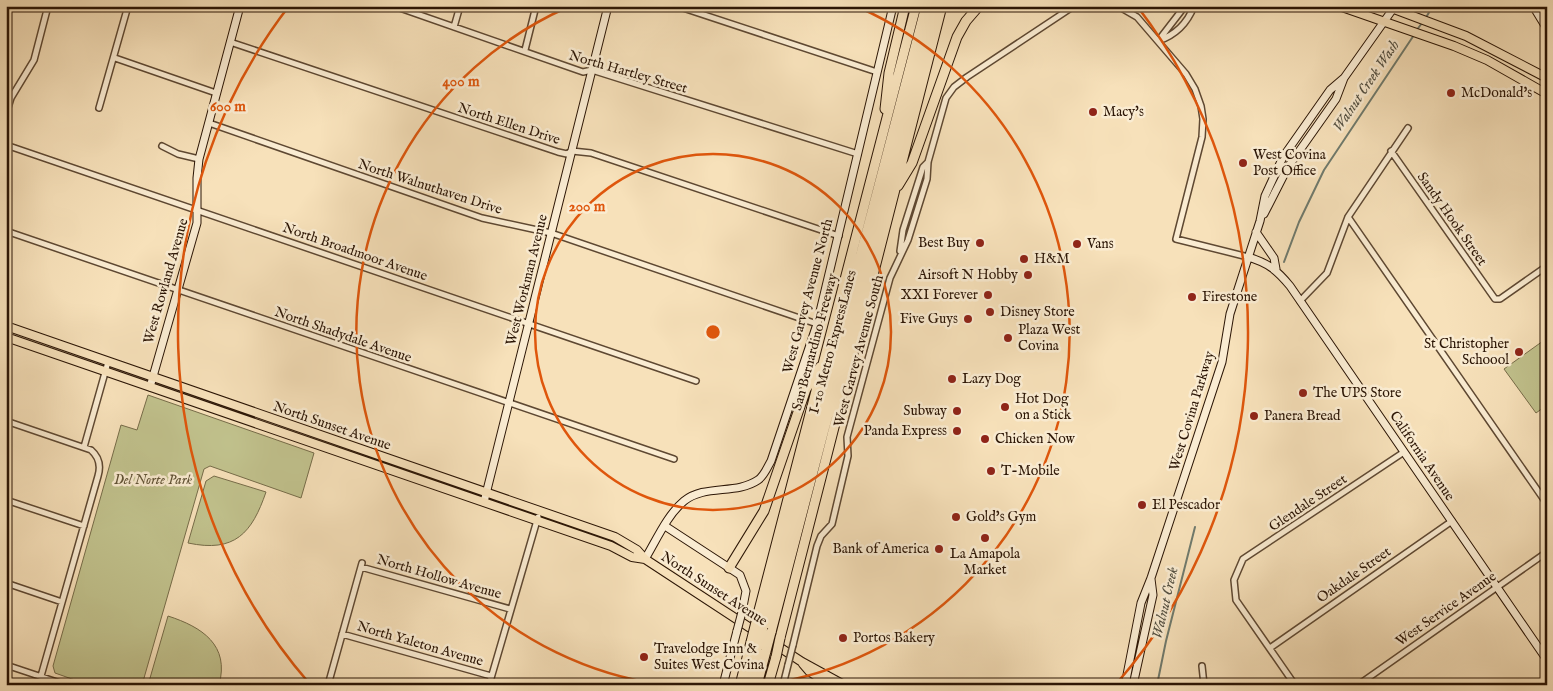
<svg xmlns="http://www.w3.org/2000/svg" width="1553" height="691" font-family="'IM FELL English',serif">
<rect width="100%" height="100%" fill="#f7e1ba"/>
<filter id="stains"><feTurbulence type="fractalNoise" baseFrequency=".004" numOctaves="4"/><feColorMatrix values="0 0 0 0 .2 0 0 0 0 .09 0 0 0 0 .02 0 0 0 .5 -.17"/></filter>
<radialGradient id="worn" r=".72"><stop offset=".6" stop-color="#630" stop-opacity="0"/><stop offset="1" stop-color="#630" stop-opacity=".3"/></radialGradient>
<path fill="#c1c28d" stroke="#766c49" d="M 1543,341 L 1547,347 L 1547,405 L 1536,413 L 1504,369 Z
M 148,395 L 314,453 L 301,498 L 210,466 L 204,469 L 142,685 L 89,685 L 55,673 L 53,666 L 121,425 L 137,430 Z
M 214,476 L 266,492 C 252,533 235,553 188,543 L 206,481 Z
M 168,616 C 202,627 230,645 219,685 L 148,685 Z"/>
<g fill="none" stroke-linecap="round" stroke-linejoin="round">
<path stroke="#6f7a6d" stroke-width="2" d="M 1425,19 L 1433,6
M 1416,31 L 1422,23
M 1284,262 L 1299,222 L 1324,170 L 1414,35
M 1157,685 L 1166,641 L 1195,527"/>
<defs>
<path id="street" d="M 394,6 L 583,72 L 592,70 L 858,154
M 677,6 L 877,72
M 1118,6 L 1137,17 L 1186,74 L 1195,89 L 1201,106 L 1203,119 L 1202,137 L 1176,239 L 1248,257
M 454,27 L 460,6
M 1158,41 C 1176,35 1187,24 1194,6
M 1158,41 L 1185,6
M 230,42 L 558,152 L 567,154 L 572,151 L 591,153 L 839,236
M 525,50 L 536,6
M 115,58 L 216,93
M 99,108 L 128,6
M 6,114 L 11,98 L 34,60 L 48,6
M 209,123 L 482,218 L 551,233 L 817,324
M 6,145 L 696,381
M 162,146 L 178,154 L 199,159
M 1391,151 L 1495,299 L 1500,299 L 1547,266
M 1348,217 L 1547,504
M 6,231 L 674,459
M 900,251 L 903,230 L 923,167 L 928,162
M 1300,301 L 1327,273 L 1348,217 L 1408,128
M 6,421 L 91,450 C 99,457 101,466 98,476 L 41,676
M 84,447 L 108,362
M 6,500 L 84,526
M 361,567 L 510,609
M 6,583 L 62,602
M 342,634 L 491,676
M 793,645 L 817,546 L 821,536 L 832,524 L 848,456 L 847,437 L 890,278 L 908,240 L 927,179 L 928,162 L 946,98 L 954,87 L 967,77 L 1074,6
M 1270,648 L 1452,521
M 6,665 L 66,685
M 1202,666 L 1204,685
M 328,685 L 362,563
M 489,685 L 538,517
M 783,685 L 788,665
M 1295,685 L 1236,600 L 1234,580 L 1243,559 L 1404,452
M 1358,685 L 1547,552"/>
<path id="secondary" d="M 1533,6 L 1547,29
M 1264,214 L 1288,167 L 1336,99 L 1344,78 L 1395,6
M 1256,232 L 1274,258 L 1276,269
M 1248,257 C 1268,263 1277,270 1290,286 L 1547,660
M 150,387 L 197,223 L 197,178 L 199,159 L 240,6
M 484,502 L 608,6
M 665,526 L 740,575 L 746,591 L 742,612
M 645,559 C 656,541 667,515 684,501 C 705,484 736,495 758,480 C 764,476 767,468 771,461 L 817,324 L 893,6
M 723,685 L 737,631
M 1125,685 L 1141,603 L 1151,578 L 1222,362 L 1230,314 L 1260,221 L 1265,196 L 1283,157 L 1330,90 L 1344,78
M 1133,685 L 1153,595 L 1151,579"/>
<path id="primary" d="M 1339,6 L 1454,46 L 1487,60 L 1547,94
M 1386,6 L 1466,36 L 1547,78
M 6,326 L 615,537 L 637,550 L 645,559 L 802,662 L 844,685
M 6,337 L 611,546 L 632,557 L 645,559
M 803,664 L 809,671 L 830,685"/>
<path id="highway" d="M 885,109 L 889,73 L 905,6
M 898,186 L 912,163 L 957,37 L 966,21 L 979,6
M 729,568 L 764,511 L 806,389 L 820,367
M 756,622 L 916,6
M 763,627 L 926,6
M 771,632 L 935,6
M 780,638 L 942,6
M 740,685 L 751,642
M 749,685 L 758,647
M 757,685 L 766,651
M 768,685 L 776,657"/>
</defs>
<use href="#street" stroke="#5e4832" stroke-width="8"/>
<use href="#secondary" stroke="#2b1505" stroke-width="9"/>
<use href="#primary" stroke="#2b1505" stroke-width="10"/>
<use href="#highway" stroke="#2b1505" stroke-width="11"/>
<use href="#street" stroke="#faecd2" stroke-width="5"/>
<use href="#secondary" stroke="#faecd2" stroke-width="7"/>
<use href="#primary" stroke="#f7e1ba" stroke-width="8"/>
<use href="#highway" stroke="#f7e1ba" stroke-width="9"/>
<defs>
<path id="street-bridge" d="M 788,665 L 793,645"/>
<path id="secondary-bridge" d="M 737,631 L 742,612"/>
<path id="highway-bridge" d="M 751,642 L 756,622
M 758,647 L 763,627
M 766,651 L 771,632
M 776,657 L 780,638"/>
</defs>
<use href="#street-bridge" stroke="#5e4832" stroke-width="8" stroke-linecap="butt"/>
<use href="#secondary-bridge" stroke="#2b1505" stroke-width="9" stroke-linecap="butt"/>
<use href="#highway-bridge" stroke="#2b1505" stroke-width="11" stroke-linecap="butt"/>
<use href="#street-bridge" stroke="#faecd2" stroke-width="5"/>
<use href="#secondary-bridge" stroke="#faecd2" stroke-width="7"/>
<use href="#highway-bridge" stroke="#f7e1ba" stroke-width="9"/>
</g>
<g fill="none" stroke="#df560c" stroke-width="2.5">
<circle cx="713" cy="332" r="178"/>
<path d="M663 685A356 356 0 0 1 568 7M858 7A356 356 0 0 1 763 685"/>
<path d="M309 683A535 535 0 0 1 289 6M1137 6A535 535 0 0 1 1117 683"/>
</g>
<g fill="#8f2418" stroke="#faecd2" stroke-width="2">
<circle cx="1451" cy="93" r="5"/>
<circle cx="1093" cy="112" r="5"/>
<circle cx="1243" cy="163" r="5"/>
<circle cx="980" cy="243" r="5"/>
<circle cx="1077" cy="244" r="5"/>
<circle cx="1024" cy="259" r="5"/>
<circle cx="1028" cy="275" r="5"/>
<circle cx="988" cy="295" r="5"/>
<circle cx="1192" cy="297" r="5"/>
<circle cx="990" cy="312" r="5"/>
<circle cx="968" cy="319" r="5"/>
<circle cx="1008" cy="338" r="5"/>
<circle cx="1519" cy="352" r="5"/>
<circle cx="952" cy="379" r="5"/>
<circle cx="1303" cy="393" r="5"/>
<circle cx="1005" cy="407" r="5"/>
<circle cx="957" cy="411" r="5"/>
<circle cx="1254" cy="416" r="5"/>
<circle cx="957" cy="431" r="5"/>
<circle cx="985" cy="439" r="5"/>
<circle cx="991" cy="471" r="5"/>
<circle cx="1142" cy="505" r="5"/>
<circle cx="956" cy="517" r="5"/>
<circle cx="985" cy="538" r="5"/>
<circle cx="939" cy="549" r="5"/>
<circle cx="843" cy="638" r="5"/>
<circle cx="644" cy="657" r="5"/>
</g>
<g text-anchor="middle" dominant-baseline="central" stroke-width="5" stroke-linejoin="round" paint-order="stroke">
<g font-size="14" fill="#2b1505" stroke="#faecd2">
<text transform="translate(628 72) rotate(16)">North Hartley Street</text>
<text transform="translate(509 124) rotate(18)">North Ellen Drive</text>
<text transform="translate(430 187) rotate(18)">North Walnuthaven Drive</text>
<text transform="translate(1452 219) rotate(55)">Sandy Hook Street</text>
<text transform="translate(355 252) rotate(19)">North Broadmoor Avenue</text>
<text transform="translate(527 280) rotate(-76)">West Workman Avenue</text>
<text transform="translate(166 281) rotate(-74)">West Rowland Avenue</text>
<text transform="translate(808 296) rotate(-75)">West Garvey Avenue North</text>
<text transform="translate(343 335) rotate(19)">North Shadydale Avenue</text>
<text transform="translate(815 342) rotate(-75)">San Bernardino Freeway</text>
<text transform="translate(833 342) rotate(-75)">I-10 Metro ExpressLanes</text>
<text transform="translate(859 351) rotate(-75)">West Garvey Avenue South</text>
<text transform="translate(1192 411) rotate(-73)">West Covina Parkway</text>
<text transform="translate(332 426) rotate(19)">North Sunset Avenue</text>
<text transform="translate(1422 456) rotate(56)">California Avenue</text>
<text transform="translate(1308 503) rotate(-34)">Glendale Street</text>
<text transform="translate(1354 575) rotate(-35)">Oakdale Street</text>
<text transform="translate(439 577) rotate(16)">North Hollow Avenue</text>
<text transform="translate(714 589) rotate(33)">North Sunset Avenue</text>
<text transform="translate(1446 609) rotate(-35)">West Service Avenue</text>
<text transform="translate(420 644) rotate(16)">North Yaleton Avenue</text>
</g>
<g font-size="14" fill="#2b1505" stroke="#faecd2" text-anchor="start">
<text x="1461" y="93">McDonald's</text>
<text x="1103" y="112">Macy's</text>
<text x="1253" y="155">West Covina<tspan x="1253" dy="16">Post Office</tspan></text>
<text x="970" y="243" text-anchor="end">Best Buy</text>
<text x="1087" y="244">Vans</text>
<text x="1034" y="259">H&amp;M</text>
<text x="1018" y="275" text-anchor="end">Airsoft N Hobby</text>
<text x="978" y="295" text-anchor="end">XXI Forever</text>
<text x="1202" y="297">Firestone</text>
<text x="1000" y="312">Disney Store</text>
<text x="958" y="319" text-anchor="end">Five Guys</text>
<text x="1018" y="330">Plaza West<tspan x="1018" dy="16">Covina</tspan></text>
<text x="1509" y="344" text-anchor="end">St Christopher<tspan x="1509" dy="16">Schoool</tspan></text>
<text x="962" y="379">Lazy Dog</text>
<text x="1313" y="393">The UPS Store</text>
<text x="1015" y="399">Hot Dog<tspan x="1015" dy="16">on a Stick</tspan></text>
<text x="947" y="411" text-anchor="end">Subway</text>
<text x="1264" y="416">Panera Bread</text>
<text x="947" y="431" text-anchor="end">Panda Express</text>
<text x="995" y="439">Chicken Now</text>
<text x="1001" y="471">T-Mobile</text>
<text x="1152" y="505">El Pescador</text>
<text x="966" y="517">Gold's Gym</text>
<text x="929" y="549" text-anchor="end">Bank of America</text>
<text x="985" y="554" text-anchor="middle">La Amapola<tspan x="985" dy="16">Market</tspan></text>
<text x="853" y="638">Portos Bakery</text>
<text x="654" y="649">Travelodge Inn &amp;<tspan x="654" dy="16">Suites West Covina</tspan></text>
</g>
<g font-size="14" font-style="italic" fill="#605235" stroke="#faecd2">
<text x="153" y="480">Del Norte Park</text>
</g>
<g font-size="15" font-style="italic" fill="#535042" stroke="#faecd2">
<text transform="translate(1366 86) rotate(-56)">Walnut Creek Wash</text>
<text transform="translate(1165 603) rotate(-77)">Walnut Creek</text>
</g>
</g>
<circle cx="713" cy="332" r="8" fill="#df560c" stroke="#faecd2" stroke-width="2.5"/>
<g font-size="15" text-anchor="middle" font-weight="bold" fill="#df560c" stroke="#faecd2" stroke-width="5" stroke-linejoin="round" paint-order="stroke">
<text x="461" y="86">400 m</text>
<text x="228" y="111">600 m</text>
<text x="587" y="211">200 m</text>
</g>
<rect width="1553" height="691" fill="none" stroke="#f7e1ba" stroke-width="25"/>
<rect x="8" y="8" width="1538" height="676" fill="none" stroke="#2b1505" stroke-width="2.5"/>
<rect x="12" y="12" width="1528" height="666" fill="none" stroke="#2b1505"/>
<rect width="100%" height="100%" filter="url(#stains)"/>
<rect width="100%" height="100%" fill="url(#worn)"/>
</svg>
